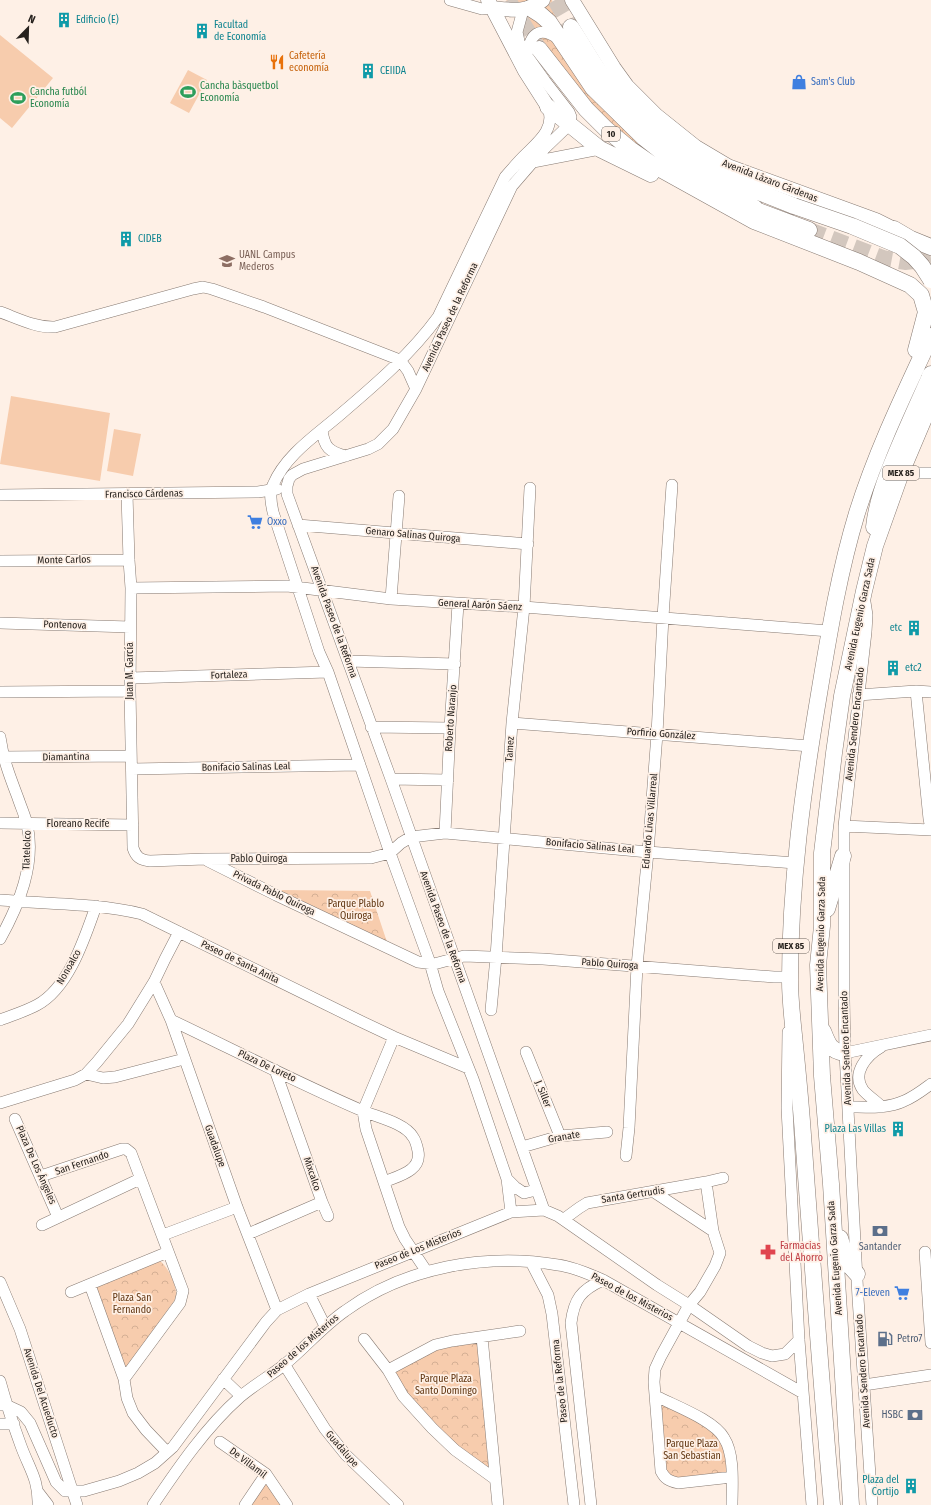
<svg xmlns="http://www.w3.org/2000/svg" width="931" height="1505" font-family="'Fira Sans Condensed',sans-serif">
<defs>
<pattern id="park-crowns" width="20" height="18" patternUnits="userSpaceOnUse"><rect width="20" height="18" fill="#f7ccad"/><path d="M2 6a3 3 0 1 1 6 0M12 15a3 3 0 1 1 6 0" fill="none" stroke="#d4af94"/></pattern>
</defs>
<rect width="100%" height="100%" fill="#fef0e6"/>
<path fill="url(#park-crowns)" d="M 506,0 L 552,0 L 561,36 L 696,181 L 649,153 L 625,136 L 590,105 L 561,68 L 546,44 Z
M 281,890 L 370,891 L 389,948 L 279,894 Z
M 158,1260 C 167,1264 177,1285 176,1295 C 176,1297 175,1299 174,1301 L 127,1367 L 123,1366 L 93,1286 Z
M 482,1337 L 495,1479 L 455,1450 L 388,1370 L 421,1352 Z
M 656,1396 L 719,1431 L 732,1477 L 665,1478 Z
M 266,1474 L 287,1505 L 245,1505 Z"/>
<path fill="#f7ccad" d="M 0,35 L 53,78 L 12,128 L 0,118 Z
M 188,70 L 207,80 L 189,113 L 170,103 Z
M 11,396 L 110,413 L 100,481 L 0,464 Z
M 114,429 L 141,434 L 133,476 L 107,471 Z"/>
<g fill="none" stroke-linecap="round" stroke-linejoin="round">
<path stroke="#d3c7be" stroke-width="16" stroke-dasharray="16 8" stroke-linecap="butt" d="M 508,0 L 539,49
M 555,0 L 571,27
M 809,230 L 883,258 L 905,262 L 931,259"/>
<defs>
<path id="minor" d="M 450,0 L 482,9 L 493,8
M 523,10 L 517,32 L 520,46 L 545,81 L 569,112 L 571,117 L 569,125 L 544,149 L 512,186 L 416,389 L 397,422 L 393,429 L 378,444 L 368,449 L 303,469 L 292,475 L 289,479 L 287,486 L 287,494 L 391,779 L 544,1210
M 527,55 C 530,34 539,25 559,39
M 533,162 L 600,149
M 0,312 C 17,318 36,328 55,327 L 193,289 L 203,287 L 212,289 L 264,307 L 400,360 L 408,371 L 416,389
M 322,430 C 324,447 329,452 346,456
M 901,473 L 931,473
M 127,494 L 129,560 L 131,588 L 130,691 L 133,848 C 136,857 140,860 150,861 L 205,859 L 371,858 L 390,853 L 401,843 L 411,837 L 445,833 L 648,852 L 795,863
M 0,495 L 258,492 L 277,489
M 298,525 L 528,544
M 0,561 L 129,560
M 131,588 L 287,586 L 391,599 L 524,607 L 829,631
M 391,599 L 399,496
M 865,602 L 867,615 L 866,632 L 844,826 L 844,1000 L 845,1053 L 858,1298 L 872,1505
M 0,623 L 130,627
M 348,661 L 455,664
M 130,678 L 328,672
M 916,691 L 929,819 L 931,828
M 0,692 L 130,691
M 858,695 L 916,691 L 931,692
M 512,723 L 810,746
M 371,727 L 450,728
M 0,737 C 3,759 10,777 18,798 C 21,807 25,816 27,824 C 36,864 19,905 0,939
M 0,757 L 131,756
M 132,769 L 360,765
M 391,779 L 448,780
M 0,823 L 133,825
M 844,826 L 931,830
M 445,833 L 450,728 L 458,604
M 208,861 L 276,895 L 418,962 L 434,964 L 464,956 L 543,959 L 774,977 L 790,977
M 0,900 C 48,904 96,903 142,914 L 356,1019 L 394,1037 L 468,1068
M 154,982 L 171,1020 L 237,1207 L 277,1310
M 491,1010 L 496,957 L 512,723 L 524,607 L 530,488
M 0,1020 C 13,1015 26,1011 37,1005 C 69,988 85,937 96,906
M 171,1020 C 234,1050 298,1083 363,1111 C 377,1117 405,1123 413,1137 C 416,1141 417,1146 418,1151 C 422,1171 398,1176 384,1182
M 788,1032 L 787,1108 L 799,1340 L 812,1505
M 394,1037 L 363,1111 L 366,1129 L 399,1227 L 405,1239 L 427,1272
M 881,1047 C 867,1055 851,1073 863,1090 C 868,1096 876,1101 882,1107
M 526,1052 L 560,1136
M 845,1053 L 931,1035
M 275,1070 L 322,1202 L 328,1216
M 86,1074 L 103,1078 L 115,1077 L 184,1059
M 0,1103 L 75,1080 L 86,1074 L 97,1062 L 128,1024 L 154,982 L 165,959 L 179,932
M 848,1107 C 867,1107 887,1109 904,1101 C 914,1097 923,1090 931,1084
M 15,1119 L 58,1217
M 522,1147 L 560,1136 L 607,1132
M 626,1156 L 629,1128 L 637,966 L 648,852 L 657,734 L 663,617 L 672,485
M 41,1176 L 122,1149 L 126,1149 L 131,1153 L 183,1291 L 180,1303 L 124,1379
M 507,1179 L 515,1187 L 524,1193 L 536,1190
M 706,1182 L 723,1178
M 654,1192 L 713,1231
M 511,1212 L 507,1179 L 473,1079 L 438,991 L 430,963 L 390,853 L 328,672 L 319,652 L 273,512 C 271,503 269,493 273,485 C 286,454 318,434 342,413 C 376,384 411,354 438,317 L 505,177 C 511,170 517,163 524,156 C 538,142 556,129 548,107
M 564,1219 L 579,1208 L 587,1203 L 706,1182 L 713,1231 L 720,1253 L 715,1266 L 700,1292 L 689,1305 L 661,1356 L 655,1369 L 654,1382 L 661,1471 C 665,1479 669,1481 678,1483 L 732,1477
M 42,1225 L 140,1179
M 248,1234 L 322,1202
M 163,1235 L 237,1207
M 925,1252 L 931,1343
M 531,1262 L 548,1295 L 552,1314 L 574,1505
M 0,1282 L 20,1329 L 77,1505
M 90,1285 L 124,1379 L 127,1398 L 133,1413 L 146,1430 L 167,1452
M 71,1292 L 168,1252
M 309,1294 L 325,1326
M 482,1337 L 498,1505
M 364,1339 L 388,1370 L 403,1396 L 432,1428 L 455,1450 L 495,1479
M 284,1364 L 325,1429 L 346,1455 L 398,1505
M 388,1370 L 435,1345 L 452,1341 L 520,1331
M 223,1379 L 241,1396
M 0,1381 C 6,1403 13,1424 21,1446 C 29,1468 39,1480 38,1505
M 864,1385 L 931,1375
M 656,1396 C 675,1406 714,1420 724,1438 C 735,1455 732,1486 732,1505
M 0,1405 L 6,1405 L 21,1412 L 30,1423 L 56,1482 L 65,1491 L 84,1491 L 119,1481 L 138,1473 L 155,1463 L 173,1447 L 266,1322 L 277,1310 L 309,1294 L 511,1212 L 544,1210 L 558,1216 L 657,1285 L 689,1305 L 748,1346 L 762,1353 L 772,1356 L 785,1354 L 799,1340
M 0,1424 L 14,1424
M 220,1442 L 266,1474 L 287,1505
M 38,1492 L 48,1505
M 153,1505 C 178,1468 206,1427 240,1397 C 254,1385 270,1376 284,1365 C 305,1348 322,1327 345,1311 C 405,1267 485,1253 558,1265 C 574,1267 589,1274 603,1280 L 803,1393
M 245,1505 L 266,1474
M 591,1505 L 571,1323 C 574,1299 581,1290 603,1280"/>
<path id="major" d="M 488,0 L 525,71 L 548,107
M 572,0 L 614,68 L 627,86 L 656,115 L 696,147 L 728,166 L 876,220 L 894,229
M 493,8 C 511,10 528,13 543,0"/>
<path id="highway" d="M 530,8 L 541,15 L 549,22 L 593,88 L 644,138 L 685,170 L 755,208
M 571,27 C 582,43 592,62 604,78 C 633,114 668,143 706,168
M 539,49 L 586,109 L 606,129 L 630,149 L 653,165 L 754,221 L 859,262 L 910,285 L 921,295 L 926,312 L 916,350
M 548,107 L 600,149 L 651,174
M 670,128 L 706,168 L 726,179 L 794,206
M 745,206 L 809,230
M 894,229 L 911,239 L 931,247
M 874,527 C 876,507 882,489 889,471 C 902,438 917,406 931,374
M 827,909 L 843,856
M 823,1031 C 828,1044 830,1051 845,1053
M 840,1238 L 848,1264 L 857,1274
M 832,1505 C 821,1382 812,1258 803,1135 C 801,1105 798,1075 795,1045 C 793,1024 790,1002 790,980 C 790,884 803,789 819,694 C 829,634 839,572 857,513 C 876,452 904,394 931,336
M 851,1505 L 831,1184 L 822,1076 L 818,965 L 822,926 L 822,853 L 834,753 L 842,696 L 864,591 L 875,546 L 901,473 L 931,402"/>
</defs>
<use href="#minor" stroke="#877a72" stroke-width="12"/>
<use href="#major" stroke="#877a72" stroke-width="15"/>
<use href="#highway" stroke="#877a72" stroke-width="17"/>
<use href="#minor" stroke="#fff" stroke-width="11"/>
<use href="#major" stroke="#fff" stroke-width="14"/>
<use href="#highway" stroke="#fff" stroke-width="16"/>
<defs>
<path id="highway-bridge" d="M 794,206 L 852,226 L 900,246 L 914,257 L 922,266 L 931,280"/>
</defs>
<use href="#highway-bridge" stroke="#877a72" stroke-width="17" stroke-linecap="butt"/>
<use href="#highway-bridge" stroke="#fff" stroke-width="16"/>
</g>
<defs>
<symbol id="building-bare" viewBox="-9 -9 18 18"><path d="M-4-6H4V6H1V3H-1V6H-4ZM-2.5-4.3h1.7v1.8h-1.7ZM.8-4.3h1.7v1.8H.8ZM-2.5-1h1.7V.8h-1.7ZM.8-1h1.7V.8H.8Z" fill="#0f9aa8" stroke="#fef0e6" stroke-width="2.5" paint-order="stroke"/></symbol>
<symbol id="restaurant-bare" viewBox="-9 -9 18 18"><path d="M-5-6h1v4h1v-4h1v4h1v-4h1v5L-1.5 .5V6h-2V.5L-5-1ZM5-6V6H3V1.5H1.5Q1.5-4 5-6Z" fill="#e8710a" stroke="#fef0e6" stroke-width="2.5" paint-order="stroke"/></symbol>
<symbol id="shop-bare" viewBox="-9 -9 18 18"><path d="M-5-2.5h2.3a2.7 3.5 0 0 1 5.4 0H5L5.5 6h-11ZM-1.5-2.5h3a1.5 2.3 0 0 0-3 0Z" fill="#3f7fe0" stroke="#fef0e6" stroke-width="2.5" paint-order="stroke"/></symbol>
<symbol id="stadium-bare" viewBox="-9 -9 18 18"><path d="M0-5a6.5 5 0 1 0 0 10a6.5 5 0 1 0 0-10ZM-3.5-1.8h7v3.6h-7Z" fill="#2e9e5b" stroke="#fef0e6" stroke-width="2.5" paint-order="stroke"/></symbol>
<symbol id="university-bare" viewBox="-9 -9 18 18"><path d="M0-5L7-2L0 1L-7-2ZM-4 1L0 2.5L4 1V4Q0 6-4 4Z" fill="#8d6e63" stroke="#fef0e6" stroke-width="2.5" paint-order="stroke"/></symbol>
<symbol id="supermarket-bare" viewBox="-9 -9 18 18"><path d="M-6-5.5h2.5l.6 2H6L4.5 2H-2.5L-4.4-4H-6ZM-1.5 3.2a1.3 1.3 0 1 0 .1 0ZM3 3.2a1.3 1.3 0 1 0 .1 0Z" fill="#3f7fe0" stroke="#fef0e6" stroke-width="2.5" paint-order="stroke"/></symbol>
<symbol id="bank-bare" viewBox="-9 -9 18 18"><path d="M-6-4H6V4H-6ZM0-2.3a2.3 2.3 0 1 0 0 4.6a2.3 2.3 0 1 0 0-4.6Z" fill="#5c6f8a" stroke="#fef0e6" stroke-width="2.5" paint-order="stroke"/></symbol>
<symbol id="pharmacy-bare" viewBox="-9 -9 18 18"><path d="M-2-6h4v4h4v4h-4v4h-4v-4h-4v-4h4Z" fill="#e0444e" stroke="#fef0e6" stroke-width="2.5" paint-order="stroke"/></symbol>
<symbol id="fuel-bare" viewBox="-9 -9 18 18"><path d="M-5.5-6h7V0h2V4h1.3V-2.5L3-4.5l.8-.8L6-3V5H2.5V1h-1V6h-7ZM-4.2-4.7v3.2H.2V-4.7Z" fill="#5c6f8a" stroke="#fef0e6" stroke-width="2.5" paint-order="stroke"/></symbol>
</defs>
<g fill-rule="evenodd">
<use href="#building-bare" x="53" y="9" width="22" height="22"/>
<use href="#building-bare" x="191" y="20" width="22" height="22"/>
<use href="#restaurant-bare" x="266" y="51" width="22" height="22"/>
<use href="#building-bare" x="357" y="60" width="22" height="22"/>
<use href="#shop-bare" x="788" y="71" width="22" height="22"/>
<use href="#stadium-bare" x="177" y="81" width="22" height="22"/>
<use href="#stadium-bare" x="7" y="87" width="22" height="22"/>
<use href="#building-bare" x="115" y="228" width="22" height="22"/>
<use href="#university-bare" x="216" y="250" width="22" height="22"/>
<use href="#supermarket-bare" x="244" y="511" width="22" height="22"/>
<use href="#building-bare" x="903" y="617" width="22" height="22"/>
<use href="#building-bare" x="882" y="657" width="22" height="22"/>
<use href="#building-bare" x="887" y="1118" width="22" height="22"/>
<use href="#bank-bare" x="869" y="1220" width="22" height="22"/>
<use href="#pharmacy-bare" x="757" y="1241" width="22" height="22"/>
<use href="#supermarket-bare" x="891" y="1282" width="22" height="22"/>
<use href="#fuel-bare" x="874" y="1328" width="22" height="22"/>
<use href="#bank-bare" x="904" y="1404" width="22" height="22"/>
<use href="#building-bare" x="900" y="1475" width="22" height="22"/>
</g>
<g text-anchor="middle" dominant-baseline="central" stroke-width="3.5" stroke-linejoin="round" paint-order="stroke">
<g fill="#fef0e6" stroke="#68605a" stroke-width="1">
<rect x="602" y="127" width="18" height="14" rx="3"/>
<rect x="883" y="466" width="36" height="14" rx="3"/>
<rect x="773" y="939" width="36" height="14" rx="3"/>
</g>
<g font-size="9" font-weight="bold" fill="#27221e">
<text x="611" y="134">10</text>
<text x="901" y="473">MEX 85</text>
<text x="791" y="946">MEX 85</text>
</g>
<g font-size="10" fill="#0d838f" stroke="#fef0e6" text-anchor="start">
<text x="76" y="20">Edificio (E)</text>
<text x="214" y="25">Facultad<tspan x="214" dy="12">de Economía</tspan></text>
<text x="380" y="71">CEIIDA</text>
<text x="138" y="239">CIDEB</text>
<text x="902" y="628" text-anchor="end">etc</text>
<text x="905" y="668">etc2</text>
<text x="886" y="1129" text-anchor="end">Plaza Las Villas</text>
<text x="899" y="1480" text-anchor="end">Plaza del<tspan x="899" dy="12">Cortijo</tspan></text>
</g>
<g font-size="10" fill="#c56008" stroke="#fef0e6" text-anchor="start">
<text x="289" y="56">Cafetería<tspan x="289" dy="12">economía</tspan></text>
</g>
<g font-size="10" fill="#366cbe" stroke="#fef0e6" text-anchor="start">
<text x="811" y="82">Sam's Club</text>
<text x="267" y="522">Oxxo</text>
<text x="890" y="1293" text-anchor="end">7-Eleven</text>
</g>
<g font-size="10" fill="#27864d" stroke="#fef0e6" text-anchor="start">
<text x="200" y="86">Cancha bàsquetbol<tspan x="200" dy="12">Economía</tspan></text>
<text x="30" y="92">Cancha futból<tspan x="30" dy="12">Economía</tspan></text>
</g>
<g font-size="10" fill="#27221e" stroke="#fef0e6">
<text transform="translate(770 181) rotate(21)">Avenida Lázaro Cárdenas</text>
<text transform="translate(450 317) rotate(-65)">Avenida Paseo de la Reforma</text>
<text transform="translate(144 494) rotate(-1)">Francisco Cárdenas</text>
<text transform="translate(413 535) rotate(5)">Genaro Salinas Quiroga</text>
<text transform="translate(64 560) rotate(-1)">Monte Carlos</text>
<text transform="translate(480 605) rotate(3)">General Aarón Sáenz</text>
<text transform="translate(860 614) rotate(-78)">Avenida Eugenio Garza Sada</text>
<text transform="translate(334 622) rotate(70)">Avenida Paseo de la Reforma</text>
<text transform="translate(65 625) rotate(2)">Pontenova</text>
<text transform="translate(130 671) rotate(-90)">Juan M. García</text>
<text transform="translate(229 675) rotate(-2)">Fortaleza</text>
<text transform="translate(451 718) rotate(-86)">Roberto Naranjo</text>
<text transform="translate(855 724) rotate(-84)">Avenida Sendero Encantado</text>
<text transform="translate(661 734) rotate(4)">Porfirio González</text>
<text transform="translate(510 749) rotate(-86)">Tamez</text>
<text transform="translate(66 757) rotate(-1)">Diamantina</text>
<text transform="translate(246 767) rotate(-1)">Bonifacio Salinas Leal</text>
<text transform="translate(650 821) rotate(-85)">Eduardo Livas Villarreal</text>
<text x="78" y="824">Floreano Recife</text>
<text transform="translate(590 846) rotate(5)">Bonifacio Salinas Leal</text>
<text transform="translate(27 850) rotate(-88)">Tlatelolco</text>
<text x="259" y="859">Pablo Quiroga</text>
<text transform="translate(274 893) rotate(26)">Privada Pablo Quiroga</text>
<text transform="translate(443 927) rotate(70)">Avenida Paseo de la Reforma</text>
<text transform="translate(821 934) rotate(-89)">Avenida Eugenio Garza Sada</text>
<text transform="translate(240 962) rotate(26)">Paseo de Santa Anita</text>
<text transform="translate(610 964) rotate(4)">Pablo Quiroga</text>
<text transform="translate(69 967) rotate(-60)">Nonoalco</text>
<text transform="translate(846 1048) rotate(-92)">Avenida Sendero Encantado</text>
<text transform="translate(267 1066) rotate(25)">Plaza De Loreto</text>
<text transform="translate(543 1094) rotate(68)">J. Siller</text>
<text transform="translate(564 1137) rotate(-10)">Granate</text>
<text transform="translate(215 1146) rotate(70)">Guadalupe</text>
<text transform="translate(82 1163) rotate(-19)">San Fernando</text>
<text transform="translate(36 1165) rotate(66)">Plaza De Los Ángeles</text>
<text transform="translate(312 1174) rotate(71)">Mixcalco</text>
<text transform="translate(633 1195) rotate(-9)">Santa Gertrudis</text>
<text transform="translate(418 1249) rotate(-22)">Paseo de Los Misterios</text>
<text transform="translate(835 1258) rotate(-94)">Avenida Eugenio Garza Sada</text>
<text transform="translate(632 1297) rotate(28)">Paseo de los Misterios</text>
<text transform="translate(303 1346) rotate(-41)">Paseo de los Misterios</text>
<text transform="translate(863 1371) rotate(-94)">Avenida Sendero Encantado</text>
<text transform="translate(560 1381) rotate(-96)">Paseo de la Reforma</text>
<text transform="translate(41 1393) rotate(72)">Avenida Del Acueducto</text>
<text transform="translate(342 1449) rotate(49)">Guadalupe</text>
<text transform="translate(248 1463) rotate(37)">De Villamil</text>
</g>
<g font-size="10" fill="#785e54" stroke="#fef0e6" text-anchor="start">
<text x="239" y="255">UANL Campus<tspan x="239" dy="12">Mederos</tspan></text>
</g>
<g font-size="10" fill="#613611" stroke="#fef0e6">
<text x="356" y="904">Parque Plablo<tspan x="356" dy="12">Quiroga</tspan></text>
<text x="132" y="1298">Plaza San<tspan x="132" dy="12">Fernando</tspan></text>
<text x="446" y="1379">Parque Plaza<tspan x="446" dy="12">Santo Domingo</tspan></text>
<text x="692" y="1444">Parque Plaza<tspan x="692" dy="12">San Sebastian</tspan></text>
</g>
<g font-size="10" fill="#be3a42" stroke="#fef0e6" text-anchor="start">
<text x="780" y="1246">Farmacias<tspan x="780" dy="12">del Ahorro</tspan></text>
</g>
<g font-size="10" fill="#4e5e75" stroke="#fef0e6">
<text x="880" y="1247">Santander</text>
<text x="897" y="1339" text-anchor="start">Petro7</text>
<text x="903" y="1415" text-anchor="end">HSBC</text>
</g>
</g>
<g transform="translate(28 28) rotate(23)" stroke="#fef0e6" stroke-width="3" paint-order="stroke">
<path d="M0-3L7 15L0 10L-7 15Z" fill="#27221e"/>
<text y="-6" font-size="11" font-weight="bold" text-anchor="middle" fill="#27221e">N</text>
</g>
</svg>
